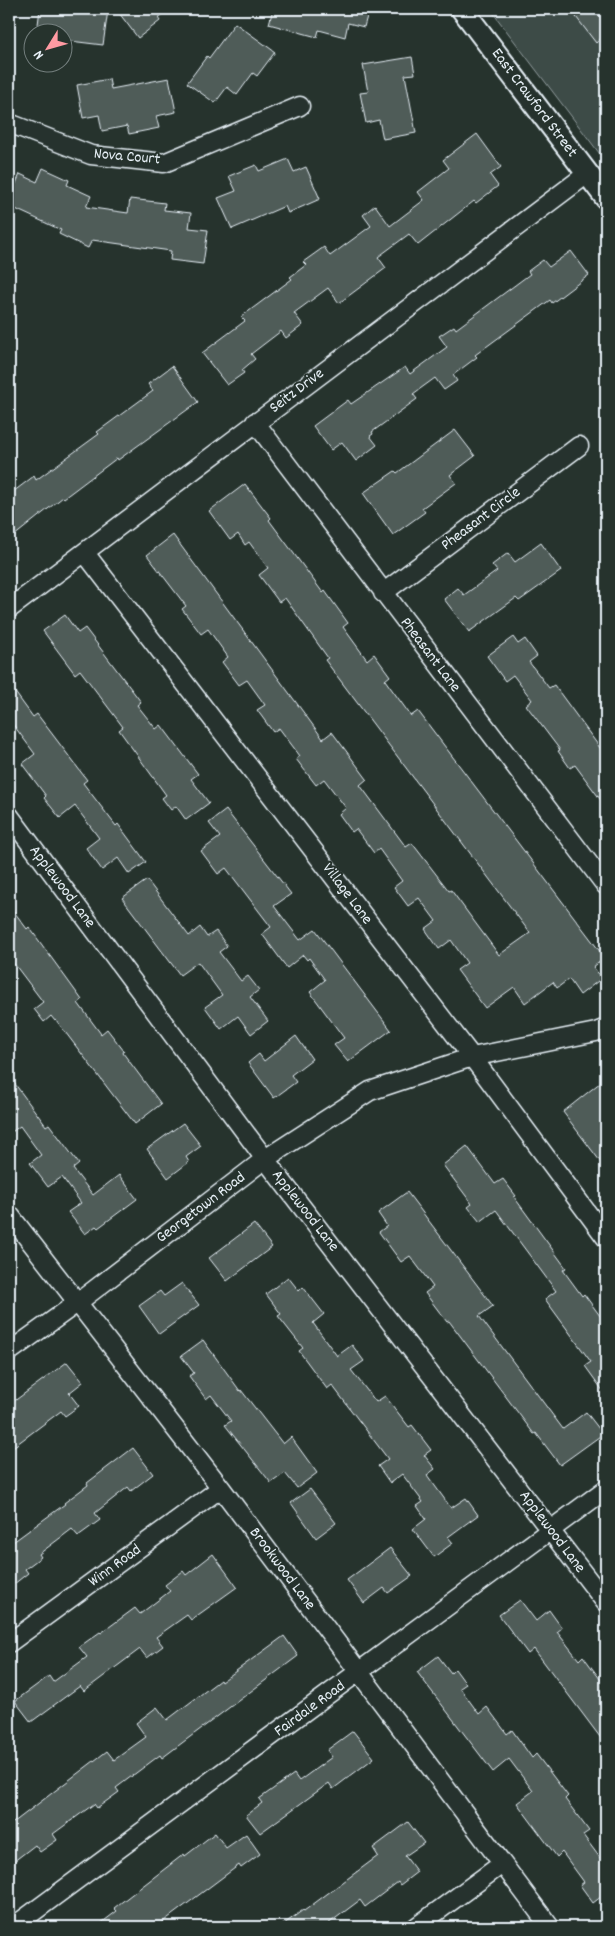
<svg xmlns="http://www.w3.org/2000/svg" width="615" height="1936" font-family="Dekko,sans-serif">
<rect width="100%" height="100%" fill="#26332d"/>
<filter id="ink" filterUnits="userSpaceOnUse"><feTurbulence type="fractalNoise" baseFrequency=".02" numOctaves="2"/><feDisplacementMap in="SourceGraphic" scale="10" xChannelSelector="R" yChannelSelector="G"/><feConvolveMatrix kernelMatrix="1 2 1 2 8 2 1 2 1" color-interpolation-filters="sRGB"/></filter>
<g filter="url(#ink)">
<path fill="#3e4b47" stroke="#939ea0" d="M 490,9 L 606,9 L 606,162 Z"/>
<path fill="#505c59" stroke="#e8f1f8" d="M 40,9 L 52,11 L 52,9 L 93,9 L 108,10 L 103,45 L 62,40 L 62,32 L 37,32 Z
M 116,9 L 170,9 L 158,18 L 160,21 L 138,38 Z
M 273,9 L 369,9 L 364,27 L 348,23 L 345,37 L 319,30 L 317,37 L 269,24 Z
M 570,9 L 606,9 L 606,34 L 596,43 Z
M 235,23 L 275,52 L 257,76 L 253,73 L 237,95 L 227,87 L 215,103 L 187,83 L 207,56 L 209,58 Z
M 412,57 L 415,74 L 405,75 L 416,133 L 383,139 L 379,120 L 366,123 L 360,93 L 368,92 L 363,65 Z
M 169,78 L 176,112 L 156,116 L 159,128 L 129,134 L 127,126 L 102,131 L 99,115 L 83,118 L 77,85 L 109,79 L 111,89 Z
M 477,134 L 501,167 L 490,175 L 498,186 L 476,203 L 474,201 L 418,245 L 409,234 L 378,257 L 386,268 L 339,303 L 328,288 L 294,313 L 303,325 L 286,338 L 281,331 L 251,354 L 255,359 L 242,370 L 244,373 L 227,385 L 202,353 L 245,321 L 241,317 L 292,279 L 290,277 L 306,265 L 303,262 L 324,247 L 330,256 L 371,226 L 363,215 L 375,205 L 390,226 L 424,200 L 418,192 L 449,168 L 443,160 Z
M 288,159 L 294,172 L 306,167 L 320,199 L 288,213 L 285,206 L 232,229 L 218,198 L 236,191 L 229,176 L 256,165 L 259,171 Z
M 43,168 L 69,180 L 67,185 L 91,196 L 86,207 L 128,213 L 130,199 L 165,203 L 164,210 L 191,213 L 189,228 L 208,230 L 203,264 L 170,260 L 171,251 L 92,240 L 88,248 L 59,234 L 61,230 L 9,206 L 9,200 L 20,174 L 37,182 Z
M 571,251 L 589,275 L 552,303 L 550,300 L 475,355 L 477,357 L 453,375 L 457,381 L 444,390 L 435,378 L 413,394 L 417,399 L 372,432 L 373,434 L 370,436 L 377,445 L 356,461 L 342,442 L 331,450 L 313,426 L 348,400 L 351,404 L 405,367 L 410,374 L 447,347 L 439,336 L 454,326 L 456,329 L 530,274 L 528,271 L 543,260 L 549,267 Z
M 172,366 L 198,402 L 118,460 L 117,458 L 64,498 L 63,497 L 9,540 L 9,495 L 34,476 L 36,480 L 99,434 L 97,432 L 153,391 L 148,384 Z
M 455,430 L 475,456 L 450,475 L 456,483 L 422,508 L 425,512 L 393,535 L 363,493 L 395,471 L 397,473 Z
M 245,484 L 271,518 L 269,520 L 323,593 L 325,591 L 348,623 L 343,627 L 367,660 L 374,654 L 390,676 L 385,680 L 411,716 L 418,711 L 605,958 L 593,967 L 602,978 L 580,995 L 569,979 L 557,988 L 553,982 L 525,1003 L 514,987 L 485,1008 L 457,970 L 467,963 L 451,940 L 439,949 L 425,929 L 436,921 L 419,898 L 408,906 L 394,887 L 402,881 L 379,849 L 374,853 L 356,829 L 352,832 L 339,814 L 346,808 L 324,779 L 316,785 L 296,759 L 300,756 L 279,728 L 273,732 L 257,710 L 265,705 L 247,680 L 239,685 L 222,662 L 228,657 L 208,629 L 201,634 L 182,609 L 186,606 L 147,555 L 173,535 L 323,739 L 332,732 L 367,779 L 360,785 L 406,847 L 412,843 L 449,891 L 451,890 L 499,955 L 530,933 L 325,660 L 328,658 L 285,598 L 279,602 L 259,575 L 268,568 L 249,542 L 245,545 L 238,534 L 230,540 L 209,511 Z
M 541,543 L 561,571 L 519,601 L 516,598 L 469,632 L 444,599 L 458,588 L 464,595 L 497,571 L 492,565 L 508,553 L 515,562 Z
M 65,615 L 78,633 L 85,628 L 141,702 L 137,705 L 156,729 L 161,725 L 198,774 L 191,779 L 209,803 L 186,820 L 176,806 L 171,810 L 162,798 L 166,795 L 119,730 L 123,727 L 80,670 L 75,674 L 43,631 Z
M 513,637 L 518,644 L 525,639 L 537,656 L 529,662 L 549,688 L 554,685 L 606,756 L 606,807 L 575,765 L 570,768 L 558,751 L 560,750 L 526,705 L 532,700 L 513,675 L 505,681 L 487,656 Z
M 9,684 L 33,717 L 37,714 L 87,780 L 83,783 L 116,826 L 118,824 L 146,862 L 129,874 L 118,858 L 102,870 L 86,848 L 99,838 L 75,806 L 60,818 L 44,798 L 46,796 L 22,764 L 35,754 L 9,719 Z
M 226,810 L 291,894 L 274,906 L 300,940 L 315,929 L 391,1030 L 348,1062 L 334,1045 L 344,1038 L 310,992 L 325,980 L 309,958 L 307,960 L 303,955 L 287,968 L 262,934 L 271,927 L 226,868 L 218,874 L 201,851 L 220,837 L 209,823 Z
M 147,880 L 189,936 L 200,927 L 207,937 L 216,931 L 227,946 L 219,952 L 241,981 L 248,976 L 259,990 L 250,997 L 268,1021 L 251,1034 L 238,1016 L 221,1029 L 205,1007 L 222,995 L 198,962 L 180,975 L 122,898 Z
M 9,905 L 27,929 L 29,927 L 82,1000 L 78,1003 L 101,1034 L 107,1029 L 124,1051 L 123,1053 L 161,1104 L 135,1124 L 56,1020 L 55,1021 L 51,1016 L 44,1022 L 34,1009 L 43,1002 L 9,957 Z
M 296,1036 L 312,1059 L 291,1075 L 296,1082 L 274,1098 L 248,1063 L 259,1054 L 264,1061 Z
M 9,1076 L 46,1126 L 49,1124 L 79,1164 L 73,1169 L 93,1195 L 119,1175 L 137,1199 L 98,1228 L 96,1226 L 85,1234 L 68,1212 L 81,1203 L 62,1177 L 48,1187 L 30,1163 L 41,1155 L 20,1126 L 9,1134 Z
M 606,1078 L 606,1169 L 563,1112 Z
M 183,1123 L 201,1146 L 186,1157 L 189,1162 L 168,1178 L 147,1149 Z
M 467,1146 L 495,1184 L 503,1179 L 516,1196 L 514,1197 L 566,1268 L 563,1270 L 582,1296 L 584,1294 L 606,1324 L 606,1395 L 585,1366 L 591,1362 L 545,1299 L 556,1291 L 496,1210 L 480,1222 L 468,1207 L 472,1204 L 443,1165 Z
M 407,1192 L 493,1306 L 479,1316 L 563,1429 L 586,1412 L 603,1434 L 560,1465 L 536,1433 L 534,1434 L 449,1321 L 447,1322 L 425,1293 L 433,1287 L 422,1272 L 410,1256 L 401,1262 L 379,1232 L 387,1226 L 378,1213 Z
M 254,1224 L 272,1247 L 227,1281 L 209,1258 Z
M 288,1277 L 299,1291 L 303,1287 L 324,1314 L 313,1323 L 337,1356 L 352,1345 L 364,1361 L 351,1370 L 376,1402 L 385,1396 L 409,1427 L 412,1425 L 431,1450 L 424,1455 L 435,1469 L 427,1475 L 451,1508 L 466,1498 L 478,1515 L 448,1537 L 453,1543 L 434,1557 L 413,1529 L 426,1519 L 417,1506 L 423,1502 L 402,1474 L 390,1483 L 378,1466 L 388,1459 L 332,1385 L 327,1389 L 299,1351 L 303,1348 L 278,1316 L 281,1314 L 266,1294 Z
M 182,1283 L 199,1305 L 159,1334 L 139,1306 L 160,1291 L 164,1296 Z
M 203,1340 L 240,1391 L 241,1390 L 283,1444 L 291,1437 L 317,1473 L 297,1488 L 285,1473 L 271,1483 L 225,1425 L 231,1421 L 211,1395 L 206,1399 L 189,1376 L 194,1373 L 181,1356 Z
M 67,1362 L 83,1382 L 69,1393 L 79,1406 L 65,1416 L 61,1411 L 9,1450 L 9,1405 Z
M 133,1448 L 153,1474 L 131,1491 L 128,1487 L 95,1513 L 100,1520 L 78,1536 L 72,1529 L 39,1554 L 41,1557 L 25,1569 L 28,1573 L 9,1588 L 9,1545 L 65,1504 L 64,1503 L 88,1485 L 87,1483 Z
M 310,1489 L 336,1523 L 316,1538 L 291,1503 Z
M 390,1548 L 412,1576 L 388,1593 L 384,1588 L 364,1603 L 347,1580 Z
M 213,1554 L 237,1587 L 191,1620 L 187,1615 L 156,1637 L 163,1646 L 147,1658 L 140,1649 L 84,1691 L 80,1686 L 31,1722 L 15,1701 L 49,1676 L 53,1682 L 87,1657 L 79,1647 L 100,1632 L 101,1633 L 135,1608 L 140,1614 L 170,1591 L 165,1585 L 183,1571 L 186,1575 Z
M 520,1600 L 536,1621 L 549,1610 L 562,1628 L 557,1632 L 579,1660 L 583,1656 L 606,1687 L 606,1745 L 534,1649 L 528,1654 L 499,1615 Z
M 284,1636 L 298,1656 L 162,1758 L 160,1755 L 116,1788 L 119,1792 L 97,1808 L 94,1804 L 53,1834 L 57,1840 L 40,1852 L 35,1845 L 9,1865 L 9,1826 L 107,1751 L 114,1760 L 146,1737 L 136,1723 L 157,1707 L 167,1720 L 220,1680 L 221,1682 Z
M 438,1656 L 451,1673 L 455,1669 L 466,1684 L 460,1688 L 479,1714 L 487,1707 L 507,1734 L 512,1730 L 532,1758 L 536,1754 L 568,1796 L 565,1799 L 589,1831 L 583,1835 L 606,1866 L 606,1893 L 593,1903 L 580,1885 L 584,1882 L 562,1852 L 557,1857 L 517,1803 L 533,1791 L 509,1759 L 493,1772 L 417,1672 Z
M 353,1731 L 374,1758 L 333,1789 L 329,1783 L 260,1833 L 246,1815 L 262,1803 L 259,1799 L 294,1774 L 299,1781 L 332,1757 L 327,1750 Z
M 408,1822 L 424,1843 L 405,1856 L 417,1872 L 400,1885 L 398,1882 L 365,1907 L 360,1900 L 324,1927 L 280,1927 L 303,1910 L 304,1911 L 378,1856 L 373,1848 Z
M 215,1833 L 226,1848 L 246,1834 L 260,1854 L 241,1868 L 239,1865 L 156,1927 L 96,1927 L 117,1911 L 114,1908 L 184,1854 L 185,1856 Z"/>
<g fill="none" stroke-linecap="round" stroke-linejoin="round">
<defs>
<path id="minor" d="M 9,123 L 91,155 L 164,163 L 300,106
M 255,422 L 606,886
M 85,553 L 472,1057 L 606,1238
M 383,593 L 579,446
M 9,609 L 587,174
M 9,815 L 265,1159 L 606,1603
M 9,1214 L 221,1488 L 550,1927
M 9,1352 L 77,1303 L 265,1159 L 370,1091 L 472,1057 L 596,1032 L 606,1028
M 9,1643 L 221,1488
M 13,1927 L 606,1489
M 416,1927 L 502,1864"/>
<path id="tertiary" d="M 462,9 L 606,198"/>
</defs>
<use href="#minor" stroke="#e8f1f8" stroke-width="21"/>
<use href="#tertiary" stroke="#e8f1f8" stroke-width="25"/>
<use href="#minor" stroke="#26332d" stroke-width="18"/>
<use href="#tertiary" stroke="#26332d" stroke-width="21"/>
</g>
</g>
<g text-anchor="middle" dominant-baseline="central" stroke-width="4" stroke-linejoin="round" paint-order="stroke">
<g font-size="16" fill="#e8f1f8" stroke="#26332d">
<text transform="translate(534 103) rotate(53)">East Crawford Street</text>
<text transform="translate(127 157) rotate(5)">Nova Court</text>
<text transform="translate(297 391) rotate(-37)">Seitz Drive</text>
<text transform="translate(481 519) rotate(-37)">Pheasant Circle</text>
<text transform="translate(430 655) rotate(53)">Pheasant Lane</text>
<text transform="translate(62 887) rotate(53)">Applewood Lane</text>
<text transform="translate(347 894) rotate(53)">Village Lane</text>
<text transform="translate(201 1208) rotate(-37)">Georgetown Road</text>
<text transform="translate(305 1211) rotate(52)">Applewood Lane</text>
<text transform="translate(552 1532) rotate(53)">Applewood Lane</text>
<text transform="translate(115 1566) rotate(-36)">Winn Road</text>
<text transform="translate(282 1569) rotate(53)">Brookwood Lane</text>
<text transform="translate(310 1709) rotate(-36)">Fairdale Road</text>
</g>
</g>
<rect width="615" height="1936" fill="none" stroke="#26332d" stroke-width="30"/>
<rect x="15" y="15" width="585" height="1906" fill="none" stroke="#e8f1f8" stroke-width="2" filter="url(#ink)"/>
<g transform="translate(48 48) rotate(233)"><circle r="24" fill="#26332d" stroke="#747f7e"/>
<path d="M0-4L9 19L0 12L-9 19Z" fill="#ff9aa2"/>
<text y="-8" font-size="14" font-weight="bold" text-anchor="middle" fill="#e8f1f8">N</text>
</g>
</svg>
